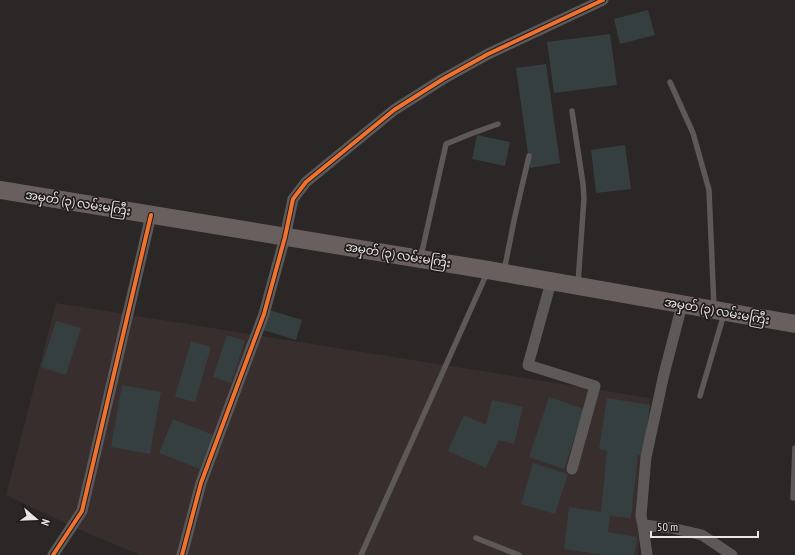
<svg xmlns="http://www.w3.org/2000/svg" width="795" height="555" font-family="'PT Sans Narrow','Noto Sans Myanmar',sans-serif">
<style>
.built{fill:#382e2d}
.building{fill:#353f40}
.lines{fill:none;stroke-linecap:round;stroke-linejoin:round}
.lane{stroke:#5c5958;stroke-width:5.5}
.street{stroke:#5c5958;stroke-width:11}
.primary{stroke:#6a5f5f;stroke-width:18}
.cycleway-casing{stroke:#211c1c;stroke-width:6}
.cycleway{stroke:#ef722f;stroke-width:4}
.labels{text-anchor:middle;stroke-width:3.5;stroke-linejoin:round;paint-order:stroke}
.street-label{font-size:12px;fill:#eae6e6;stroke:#211c1c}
</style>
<rect width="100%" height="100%" fill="#2a2726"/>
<path class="built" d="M56 303 650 398 638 555H140L78 529 6 495Z"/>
<path class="building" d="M648 10 655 35 620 44 614 19Z
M610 34 617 85 554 93 547 42Z
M546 64 560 163 530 168 516 68Z
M477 135 510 142 505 166 472 159Z
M625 145 631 189 596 193 591 150Z
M269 310 302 320 296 340 263 330Z
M56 321 81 328 66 375 41 367Z
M227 335 245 341 231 383 213 377Z
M191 341 211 347 195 402 175 397Z
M122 385 161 392 150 454 111 447Z
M549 397 584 409 564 469 529 457Z
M607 398 650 405 643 456 638 455 631 518 610 516 608 532 637 537 634 555H604L564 549 569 507 601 512 607 451 599 449Z
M492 400 523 407 514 444 499 440 486 468 448 451 464 415 486 425Z
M173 419 213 435 200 469 159 453Z
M533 463 568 474 555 514 521 504Z"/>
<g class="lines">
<path class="lane" d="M670 82 693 133 709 190 714 307
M572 111 583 184 584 198 578 284
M421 256 446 144 473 133 498 124
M504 271 515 216 529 156
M700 396 724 314
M793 498 795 448
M476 538 519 555
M361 555 487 273"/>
<path class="street" d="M551 282 528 365 595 386 572 469
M682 305 664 374 646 457 641 516 643 525 672 528 702 535 732 555
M643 525 647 555
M53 555 82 511 151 215
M182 555 201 483 264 314 285 237 293 199 306 182 394 110 443 79 488 54 603 0"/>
<path class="primary" d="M0 190 488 270 795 324"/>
<defs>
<path id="cycleway" d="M53 555 82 511 151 215
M182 555 201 483 264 314 285 237 293 199 306 182 394 110 443 79 488 54 603 0"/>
</defs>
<use href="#cycleway" class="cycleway-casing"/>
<use href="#cycleway" class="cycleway"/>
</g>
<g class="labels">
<g class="street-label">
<text transform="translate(78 203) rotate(9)" y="4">အမှတ် (၃) လမ်းမကြီး</text>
<text transform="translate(398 255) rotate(9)" y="4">အမှတ် (၃) လမ်းမကြီး</text>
<text transform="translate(717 311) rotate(10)" y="4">အမှတ် (၃) လမ်းမကြီး</text>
</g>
</g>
<g transform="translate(36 519) rotate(109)" stroke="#211c1c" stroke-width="3" paint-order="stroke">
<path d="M0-3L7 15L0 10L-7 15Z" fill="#eae6e6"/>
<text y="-6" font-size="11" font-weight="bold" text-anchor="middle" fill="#eae6e6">N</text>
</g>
<path d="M651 531v6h107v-6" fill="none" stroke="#eae6e6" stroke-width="2"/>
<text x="657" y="531" font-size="12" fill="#eae6e6" stroke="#211c1c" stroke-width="3" paint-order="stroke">50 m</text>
</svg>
